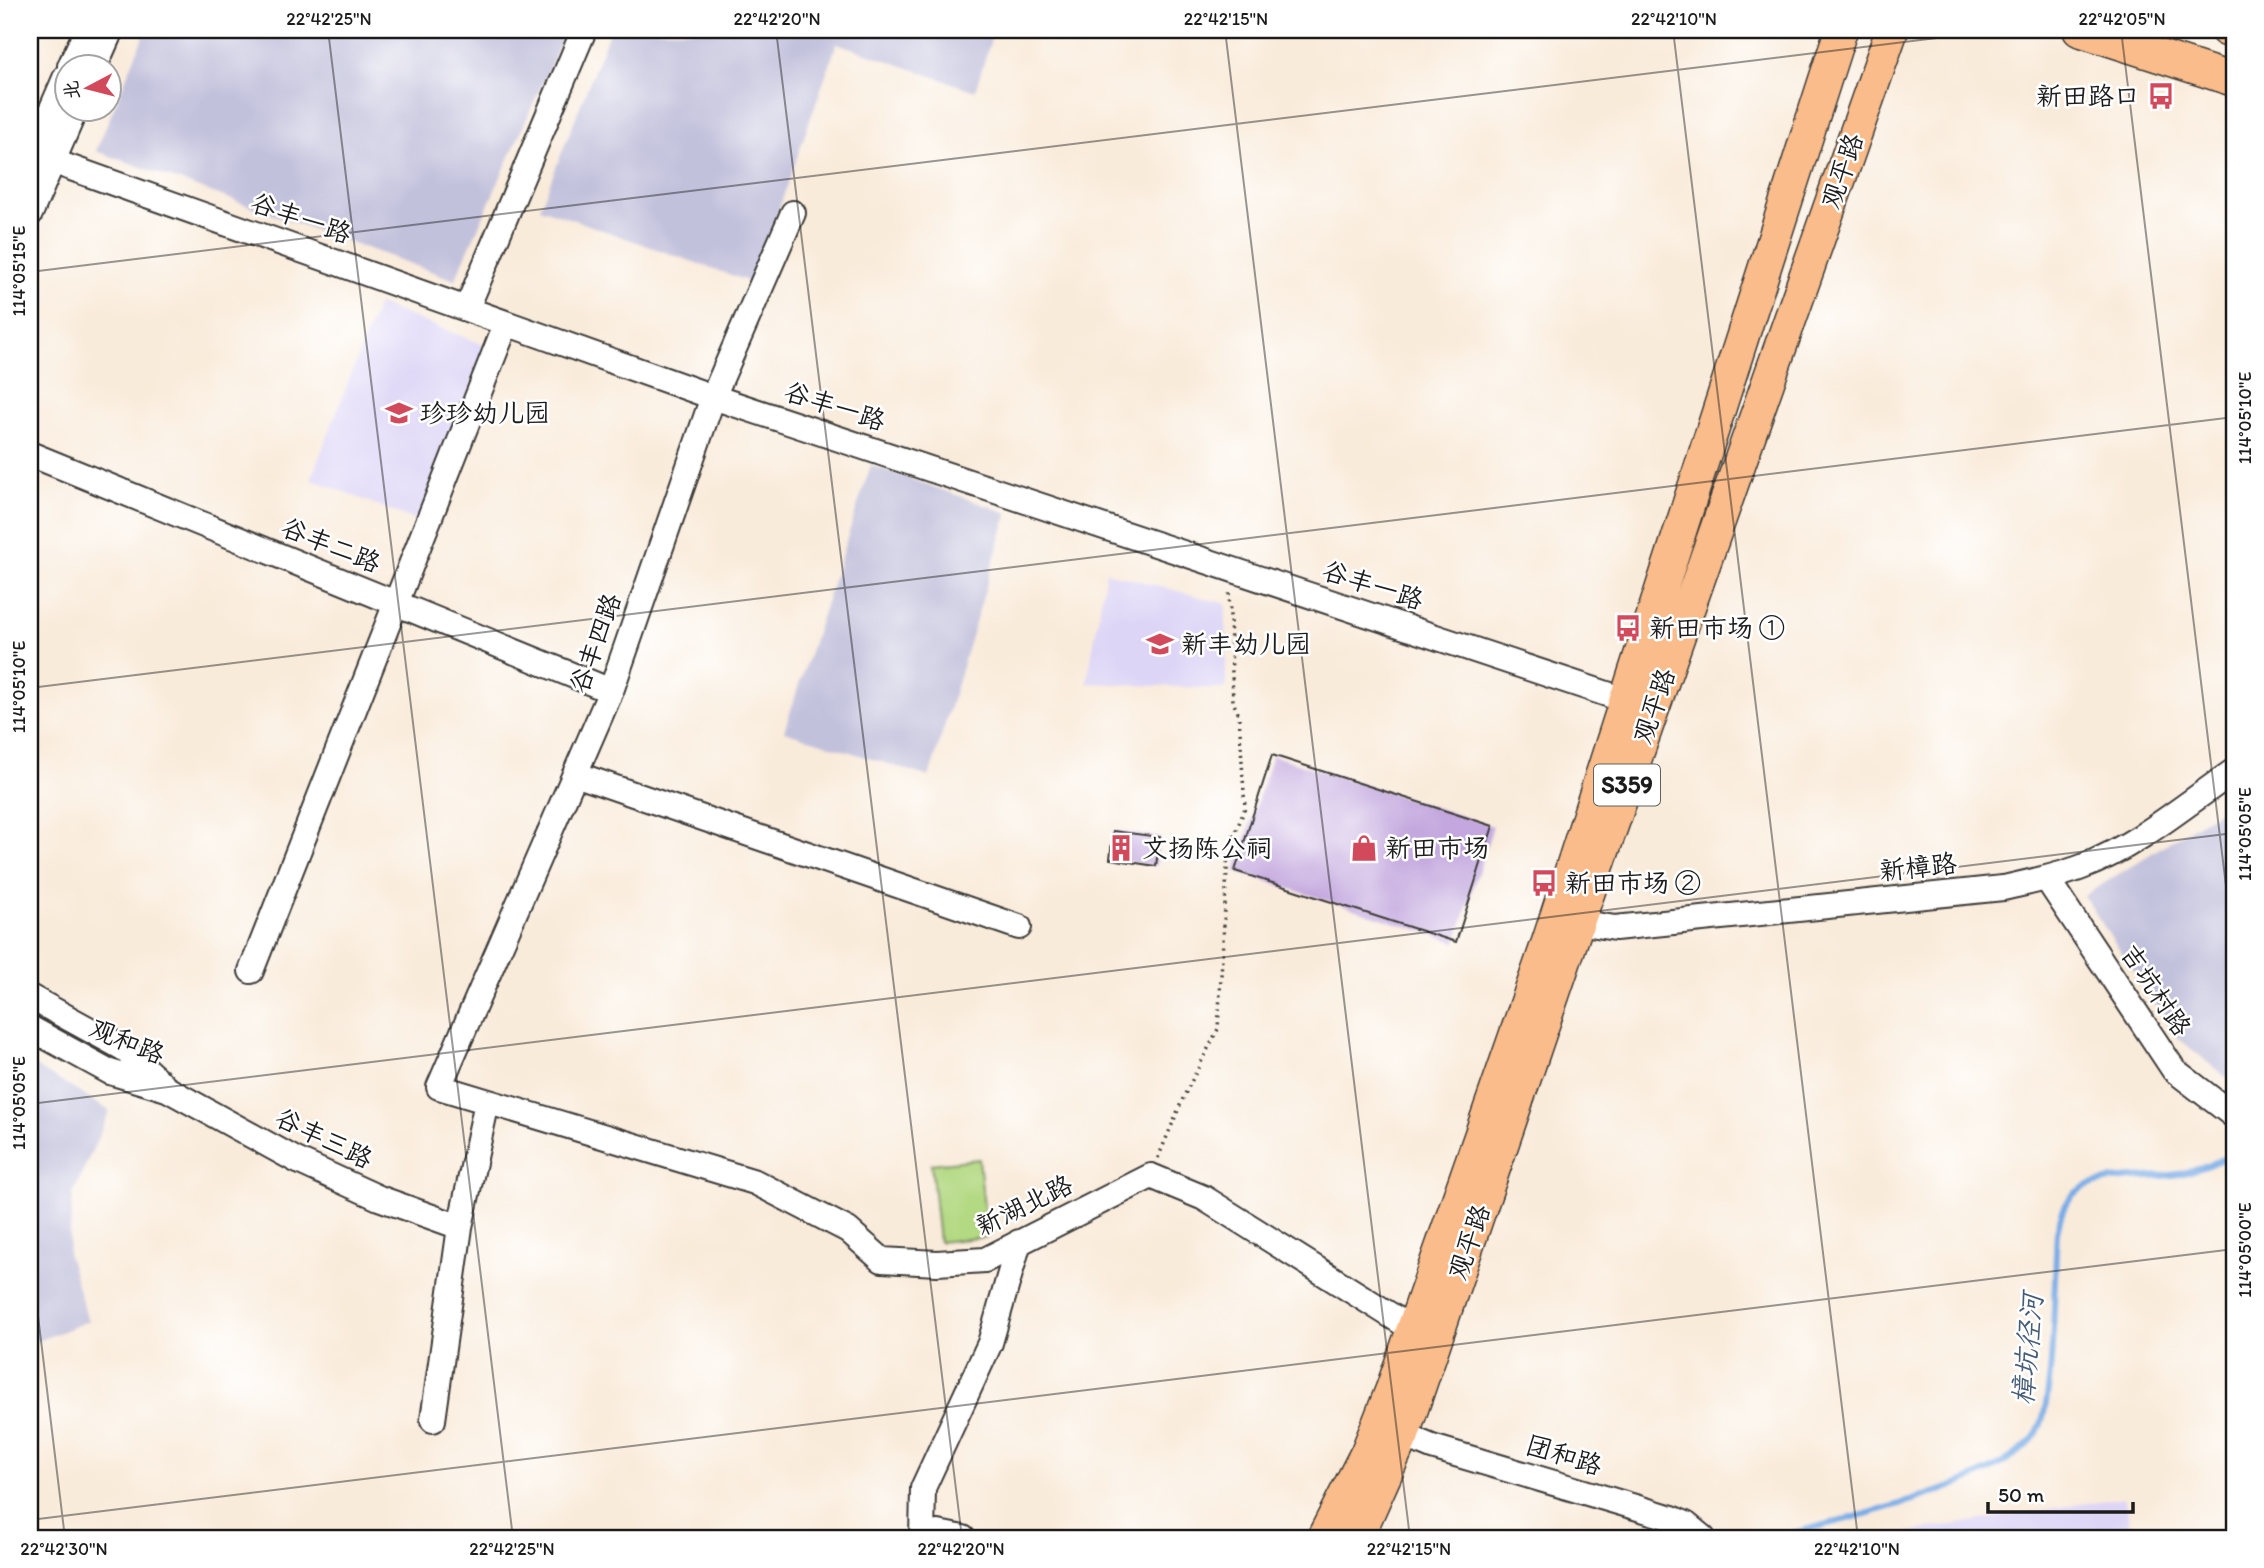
<svg xmlns="http://www.w3.org/2000/svg" width="2264" height="1568" font-family="Itim,'LXGW WenKai TC',sans-serif">
<style>
.built{fill:#ddd5f6}
.industrial{fill:#c2c1dc}
.green{fill:#b4d983;stroke:#687a50;stroke-width:2}
.lines{fill:none;stroke-linecap:round;stroke-linejoin:round}
.stream{stroke:#79ace6;stroke-width:6}
.building{fill:#c3a7de}
.minor-casing{stroke:#3d3b38;stroke-width:28}
.major-casing{stroke:#3d3b38;stroke-width:35}
.path{stroke:#3d3b38;stroke-width:3.5;stroke-dasharray:2 5;stroke-linecap:butt}
.minor{stroke:#fff;stroke-width:24}
.major{stroke:#f9bc8a;stroke-width:32}
.ticks{fill:none;stroke:#1c1c1c;stroke-width:2;stroke-opacity:0.45}
.labels{text-anchor:middle;stroke-width:5;stroke-linejoin:round;paint-order:stroke}
.shield{fill:#fff;stroke:#606060;stroke-width:2}
.shield-label{font-size:24px;font-weight:bold;fill:#1c1c1c}
.poi-label{font-size:26px;fill:#1c1c1c;stroke:#fff;text-anchor:start}
.street-label{font-size:26px;fill:#1c1c1c;stroke:#fff}
.water-label{font-size:28px;font-style:italic;fill:#465d77;stroke:#fff}
.neatline{fill:none;stroke:#1c1c1c;stroke-width:2.5}
.ticks-label{font-size:18px;text-anchor:middle;fill:#1c1c1c}
</style>
<rect width="100%" height="100%" fill="#fff"/>
<filter id="ink" filterUnits="userSpaceOnUse"><feTurbulence type="fractalNoise" baseFrequency=".0143" numOctaves="2"/><feDisplacementMap in="SourceGraphic" scale="14" xChannelSelector="R" yChannelSelector="G"/><feConvolveMatrix kernelMatrix="1 2 1 2 8 2 1 2 1" color-interpolation-filters="sRGB"/></filter>
<filter id="wash" filterUnits="userSpaceOnUse"><feTurbulence type="fractalNoise" baseFrequency=".00686" numOctaves="4" result="noise"/><feDisplacementMap in="SourceGraphic" scale="28" xChannelSelector="R" yChannelSelector="G"/><feGaussianBlur stdDeviation="1.57" result="paint"/><feColorMatrix in="noise" values="0 0 0 0 0 0 0 0 0 0 0 0 0 0 0 0 0 1.4 0 .05"/><feComposite in="paint" operator="in"/></filter>
<g filter="url(#wash)">
<rect width="100%" height="100%" fill="#f9ebda"/>
<path class="built" d="M378 304 487 346 420 522 311 479Z
M1106 572 1226 604V689L1087 683Z
M2124 1497 2133 1538H1872Z"/>
<path class="industrial" d="M146 30H566L455 280 96 151Z
M610 30H994L975 91 837 43 753 283 540 208Z
M871 465 1008 513 929 777 784 731Z
M2234 801V1084L2178 1038 2084 896Z
M30 1063 110 1111 73 1193 68 1255 88 1321 30 1344Z"/>
<path class="green" d="M979 1159 987 1237 939 1242 931 1164Z"/>
<g class="lines">
<path class="stream" d="M1774 1538C1836 1521 2004 1486 2037 1433 2055 1405 2054 1272 2057 1232 2060 1219 2063 1204 2074 1194 2094 1175 2151 1179 2179 1174 2198 1170 2217 1163 2234 1153"/>
</g>
<g id="blocks">
<path class="building" d="M1272 755 1493 826 1456 942 1235 871Z
M1113 831 1160 837 1156 866 1110 859Z"/>
</g>
</g>
<g filter="url(#ink)">
<use href="#blocks" fill-opacity="0" stroke="#3d3b38" stroke-width="2"/>
<g class="lines">
<defs>
<path id="minor" d="M70 66 87 30
M95 66 111 30
M32 154 713 397 1625 700
M30 159 66 76
M793 213 713 397 611 691 439 1087 755 1182 848 1230 882 1260 937 1263 985 1260 1151 1176 1204 1198 1414 1330
M30 214 76 108
M467 308 584 30
M30 454 611 691
M575 774 1019 927
M2047 879 2174 1070 2234 1116
M1578 922 1615 928 2003 888C2030 882 2056 877 2082 867 2137 846 2186 804 2234 771
M251 971 506 324
M30 997 123 1048 162 1084
M30 1028 110 1072 167 1089 296 1160 379 1198 460 1227
M433 1420 460 1227 487 1102
M1403 1435 1432 1447 1672 1518 1686 1524 1703 1538
M922 1538 923 1488 990 1343 1019 1242
M928 1538 938 1533 963 1538"/>
<path id="major" d="M2079 30 2234 80
M2226 30 2234 32
M1323 1538 1367 1452 1392 1389 1549 939 1841 30
M1357 1538 1403 1435 1578 922 1892 30"/>
</defs>
<use href="#minor" class="minor-casing"/>
<use href="#major" class="major-casing"/>
<path class="path" d="M1158 1158 1184 1096 1218 1029 1228 852 1245 808 1239 715 1233 702 1229 589"/>
<use href="#minor" class="minor"/>
<use href="#major" class="major"/>
</g>
</g>
<path class="ticks" d="M328 30 513 1538M776 30 962 1538M1225 30 1410 1538M1673 30 1858 1538M2121 30 2234 951M30 272 2002 30M30 688 2234 417M30 1104 2234 833M30 1250 65 1538M30 1520 2234 1249"/>
<defs>
<symbol id="bus-bare" viewBox="-9 -9 18 18"><path d="M-5-6H5V4H4V6H2V4H-2V6H-4V4H-5ZM-3.5-4V0h7V-4ZM-3.5 1.2v1.5H-2V1.2ZM2 1.2v1.5H3.5V1.2Z" fill="#d1495b" stroke="#fff" stroke-width="2.5" paint-order="stroke"/></symbol>
<symbol id="school-bare" viewBox="-9 -9 18 18"><path d="M0-5L7-2L0 1L-7-2ZM-4 1L0 2.5L4 1V4Q0 6-4 4Z" fill="#d1495b" stroke="#fff" stroke-width="2.5" paint-order="stroke"/></symbol>
<symbol id="building-bare" viewBox="-9 -9 18 18"><path d="M-4-6H4V6H1V3H-1V6H-4ZM-2.5-4.3h1.7v1.8h-1.7ZM.8-4.3h1.7v1.8H.8ZM-2.5-1h1.7V.8h-1.7ZM.8-1h1.7V.8H.8Z" fill="#d1495b" stroke="#fff" stroke-width="2.5" paint-order="stroke"/></symbol>
<symbol id="shop-bare" viewBox="-9 -9 18 18"><path d="M-5-2.5h2.3a2.7 3.5 0 0 1 5.4 0H5L5.5 6h-11ZM-1.5-2.5h3a1.5 2.3 0 0 0-3 0Z" fill="#d1495b" stroke="#fff" stroke-width="2.5" paint-order="stroke"/></symbol>
</defs>
<g fill-rule="evenodd">
<use href="#bus-bare" x="2142" y="77" width="38" height="38"/>
<use href="#school-bare" x="380" y="394" width="38" height="38"/>
<use href="#bus-bare" x="1609" y="609" width="38" height="38"/>
<use href="#school-bare" x="1141" y="625" width="38" height="38"/>
<use href="#building-bare" x="1102" y="829" width="38" height="38"/>
<use href="#shop-bare" x="1345" y="829" width="38" height="38"/>
<use href="#bus-bare" x="1525" y="864" width="38" height="38"/>
</g>
<g class="labels">
<rect class="shield" x="1594" y="764.5" width="66" height="41" rx="5"/>
<g class="shield-label">
<text x="1627" y="793">S359</text>
</g>
<g class="poi-label">
<text x="2140" y="105" text-anchor="end">新田路口</text>
<text x="420" y="422">珍珍幼儿园</text>
<text x="1649" y="637">新田市场 ①</text>
<text x="1181" y="653">新丰幼儿园</text>
<text x="1142" y="857">文扬陈公祠</text>
<text x="1385" y="857">新田市场</text>
<text x="1565" y="892">新田市场 ②</text>
</g>
<g class="street-label">
<text transform="translate(1842 171) rotate(-71)" y="9">观平路</text>
<text transform="translate(301 218) rotate(19)" y="9">谷丰一路</text>
<text transform="translate(835 406) rotate(18)" y="9">谷丰一路</text>
<text transform="translate(331 545) rotate(22)" y="9">谷丰二路</text>
<text transform="translate(1373 585) rotate(18)" y="9">谷丰一路</text>
<text transform="translate(595 643) rotate(-70)" y="9">谷丰四路</text>
<text transform="translate(1654 706) rotate(-71)" y="9">观平路</text>
<text transform="translate(1918 867) rotate(-6)" y="9">新樟路</text>
<text transform="translate(2156 990) rotate(56)" y="9">吉坑村路</text>
<text transform="translate(127 1041) rotate(22)" y="9">观和路</text>
<text transform="translate(324 1138) rotate(26)" y="9">谷丰三路</text>
<text transform="translate(1024 1205) rotate(-26)" y="9">新湖北路</text>
<text transform="translate(1469 1242) rotate(-71)" y="9">观平路</text>
<text transform="translate(1564 1455) rotate(17)" y="9">团和路</text>
</g>
<g class="water-label">
<text transform="translate(2027 1349) rotate(-85)" y="10">樟坑径河</text>
</g>
</g>
<rect width="2264" height="1568" fill="none" stroke="#fff" stroke-width="77"/>
<g transform="translate(88 88) rotate(263)"><circle r="33" fill="#ffffff" stroke="#a4a4a4" stroke-width="2"/>
<path d="M0-5L12 26L0 18L-12 26Z" fill="#d1495b"/>
<text y="-10" font-size="19" font-weight="bold" text-anchor="middle" fill="#1c1c1c">北</text>
</g>
<path d="M1988 1502v10h145v-10" fill="none" stroke="#1c1c1c" stroke-width="3.5"/>
<text x="1998" y="1502" font-size="21" fill="#1c1c1c" stroke="#ffffff" stroke-width="5" paint-order="stroke">50 m</text>
<rect x="38" y="38" width="2188" height="1492" class="neatline"/>
<g class="ticks-label">
<text x="329" y="25">22°42'25"N</text>
<text x="777" y="25">22°42'20"N</text>
<text x="1226" y="25">22°42'15"N</text>
<text x="1674" y="25">22°42'10"N</text>
<text x="2122" y="25">22°42'05"N</text>
<text transform="translate(19 271) rotate(-90)" y="6">114°05'15"E</text>
<text transform="translate(2245 418) rotate(-90)" y="6">114°05'10"E</text>
<text transform="translate(19 687) rotate(-90)" y="6">114°05'10"E</text>
<text transform="translate(2245 834) rotate(-90)" y="6">114°05'05"E</text>
<text transform="translate(19 1103) rotate(-90)" y="6">114°05'05"E</text>
<text transform="translate(2245 1250) rotate(-90)" y="6">114°05'00"E</text>
<text x="64" y="1555">22°42'30"N</text>
<text x="512" y="1555">22°42'25"N</text>
<text x="961" y="1555">22°42'20"N</text>
<text x="1409" y="1555">22°42'15"N</text>
<text x="1857" y="1555">22°42'10"N</text>
</g>
</svg>
